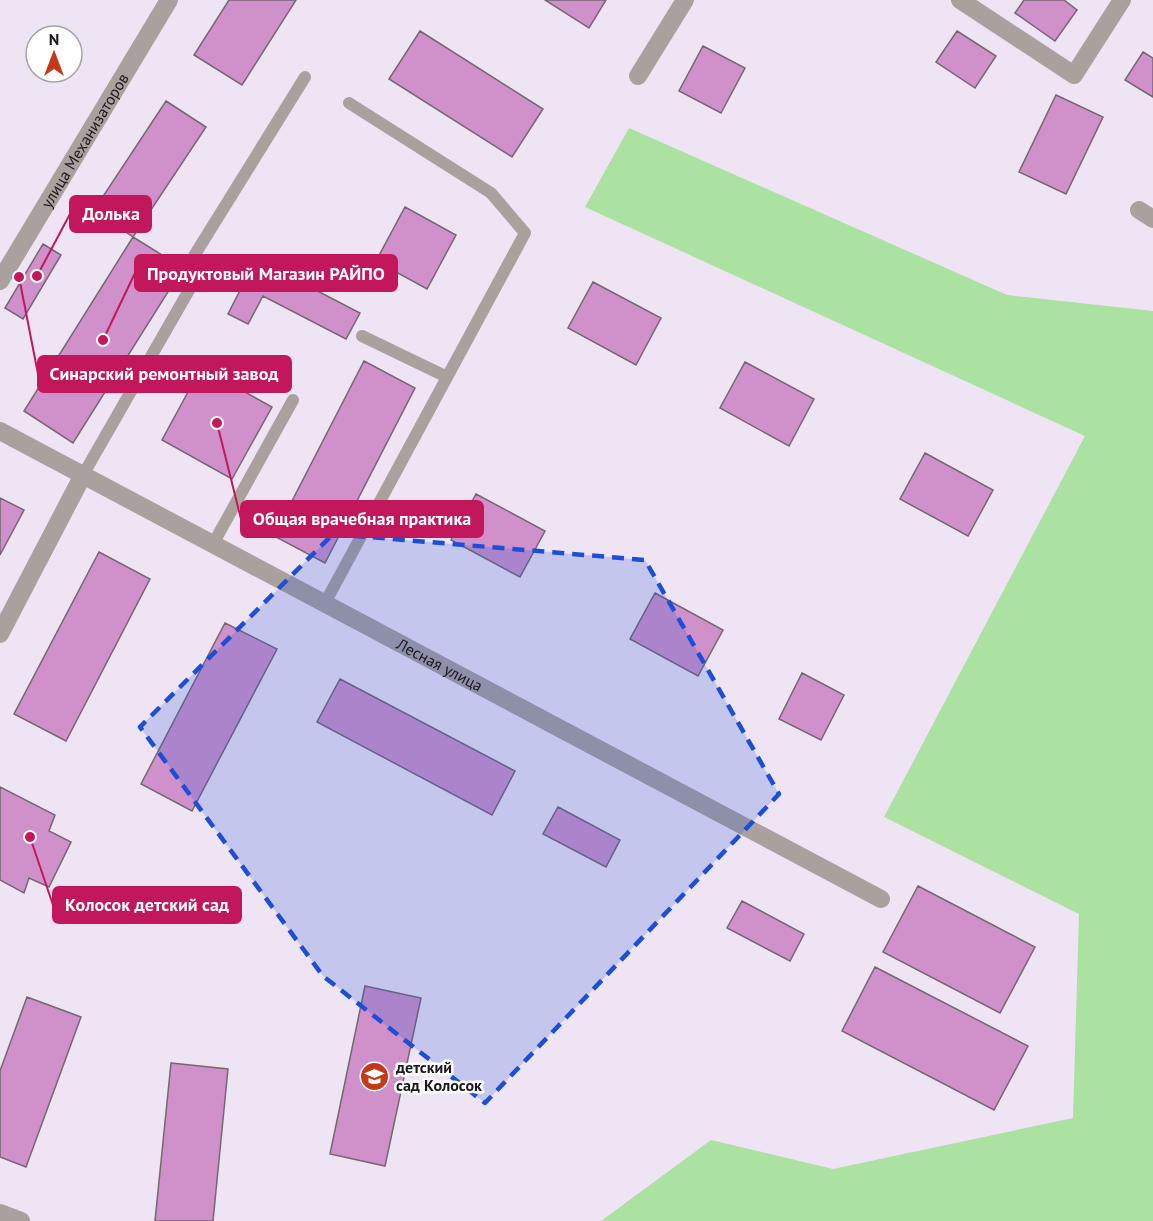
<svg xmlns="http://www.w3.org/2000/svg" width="1153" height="1221" font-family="'PT Sans',sans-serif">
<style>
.green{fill:#abe1a1}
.building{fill:#d091ca;stroke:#746773;stroke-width:1.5}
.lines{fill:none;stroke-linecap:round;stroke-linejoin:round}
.lane{stroke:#aaa19f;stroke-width:12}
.street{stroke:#aaa19f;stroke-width:18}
.marked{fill:#1d4ed8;fill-opacity:0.2;stroke:#1d4ed8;stroke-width:4.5;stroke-dasharray:12 8;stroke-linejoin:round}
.labels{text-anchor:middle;stroke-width:5;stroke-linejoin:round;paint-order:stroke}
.street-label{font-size:16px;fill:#1c181e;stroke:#fff}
.poi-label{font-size:16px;font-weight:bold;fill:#1c181e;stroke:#fff;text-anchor:start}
.leader{fill:none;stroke:#c2185b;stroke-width:2}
.callout-dot{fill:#c2185b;stroke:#fff;stroke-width:2}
.callout{fill:#c2185b;stroke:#c2185b;stroke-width:2}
.callout-label{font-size:18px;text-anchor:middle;font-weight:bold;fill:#fff}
</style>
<rect width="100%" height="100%" fill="#efe4f4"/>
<path class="green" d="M629 128 1007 295 1153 311V1221H601L711 1140 833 1169 1073 1118 1079 914 884 817 1085 436 585 207Z"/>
<path class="building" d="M229 0H296L242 85 194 55Z
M545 0H606L589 28Z
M1024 0H1064L1077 10 1055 41 1015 13Z
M420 31 543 109 512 157 389 79Z
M957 31 996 56 975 88 936 62Z
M703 46 745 68 721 113 679 91Z
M1143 52 1153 58V97L1125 80Z
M1056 95 1103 117 1066 194 1019 172Z
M166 101 206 127 133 237 94 210Z
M405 207 456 235 427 289 376 261Z
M133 237 183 268 73 443 24 411Z
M43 244 61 255 23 319 5 308Z
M256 259 360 313 346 339 263 296 248 324 228 314Z
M593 282 661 318 636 365 568 328Z
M364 361 415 388 325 563 274 536Z
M745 362 814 399 789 446 720 408Z
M201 368 272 407 232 479 162 440Z
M925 453 993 490 968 536 900 499Z
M476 494 545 531 520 577 451 540Z
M0 498 24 510 0 555Z
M99 552 150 579 66 741 14 714Z
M655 593 723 630 698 676 630 639Z
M225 623 277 649 192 811 141 784Z
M802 673 844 695 821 740 779 719Z
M340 679 515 771 492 815 317 722Z
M0 787 55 815 49 831 71 842 49 887 29 878 24 893 0 880Z
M558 807 620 840 606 867 543 834Z
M918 886 1035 947 1000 1013 883 952Z
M742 901 804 934 790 961 727 928Z
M875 967 1028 1046 994 1110 842 1031Z
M365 986 421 998 385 1166 330 1154Z
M27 997 81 1017 26 1167 0 1157V1071Z
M171 1063 228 1069 213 1221H155Z"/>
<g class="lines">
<path class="lane" d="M362 336 447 377
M83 475 196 278 194 256 305 77
M213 544 293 400
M325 603 525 233 491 193 349 103"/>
<g class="street">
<path d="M960 0 1074 75 1122 0"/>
<path d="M638 76 685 0"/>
<path d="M1139 210 1153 219"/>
<path id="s1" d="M0 281 169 0"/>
<path id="s2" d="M0 431 881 899"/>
<path d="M0 634 83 475"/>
<path d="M0 1213 21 1221"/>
</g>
</g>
<path class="marked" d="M333 534 645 560 779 794 485 1103 323 976 140 727Z"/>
<defs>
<symbol id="school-disc" viewBox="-11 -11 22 22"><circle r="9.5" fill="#c3391a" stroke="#fff"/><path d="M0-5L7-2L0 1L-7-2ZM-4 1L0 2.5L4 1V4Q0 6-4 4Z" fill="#fff"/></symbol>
</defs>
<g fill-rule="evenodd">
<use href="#school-disc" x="358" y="1060" width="33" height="33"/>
</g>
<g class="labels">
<g class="street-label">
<text dy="6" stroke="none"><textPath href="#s1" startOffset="164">улица Механизаторов</textPath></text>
<text dy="6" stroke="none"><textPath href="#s2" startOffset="498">Лесная улица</textPath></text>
</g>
<g class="poi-label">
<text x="396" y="1073">детский<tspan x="396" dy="18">сад Колосок</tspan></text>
</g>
</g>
<path class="leader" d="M37 276L70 214M103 340L135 273M19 277L38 374M217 423L241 519M30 837L53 905"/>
<g class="callout-dot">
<circle cx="37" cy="276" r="6"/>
<circle cx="103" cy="340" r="6"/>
<circle cx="19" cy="277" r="6"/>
<circle cx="217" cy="423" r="6"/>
<circle cx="30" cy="837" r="6"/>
</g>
<g class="callout">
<rect x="70" y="196" width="81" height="36" rx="6"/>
<rect x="135" y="255" width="262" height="36" rx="6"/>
<rect x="38" y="356" width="253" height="36" rx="6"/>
<rect x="241" y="501" width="242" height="36" rx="6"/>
<rect x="53" y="887" width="188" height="36" rx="6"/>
</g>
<g class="callout-label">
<text x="111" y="220">Долька</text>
<text x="266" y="280">Продуктовый Магазин РАЙПО</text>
<text x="164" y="380">Синарский ремонтный завод</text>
<text x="362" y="525">Общая врачебная практика</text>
<text x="147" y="911">Колосок детский сад</text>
</g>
<g transform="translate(54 54)"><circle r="28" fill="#ffffff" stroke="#a4a3a5" stroke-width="1.5"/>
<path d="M0-4.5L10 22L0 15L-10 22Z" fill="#c3391a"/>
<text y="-9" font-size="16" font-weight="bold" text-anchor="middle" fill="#1c181e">N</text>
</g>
</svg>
